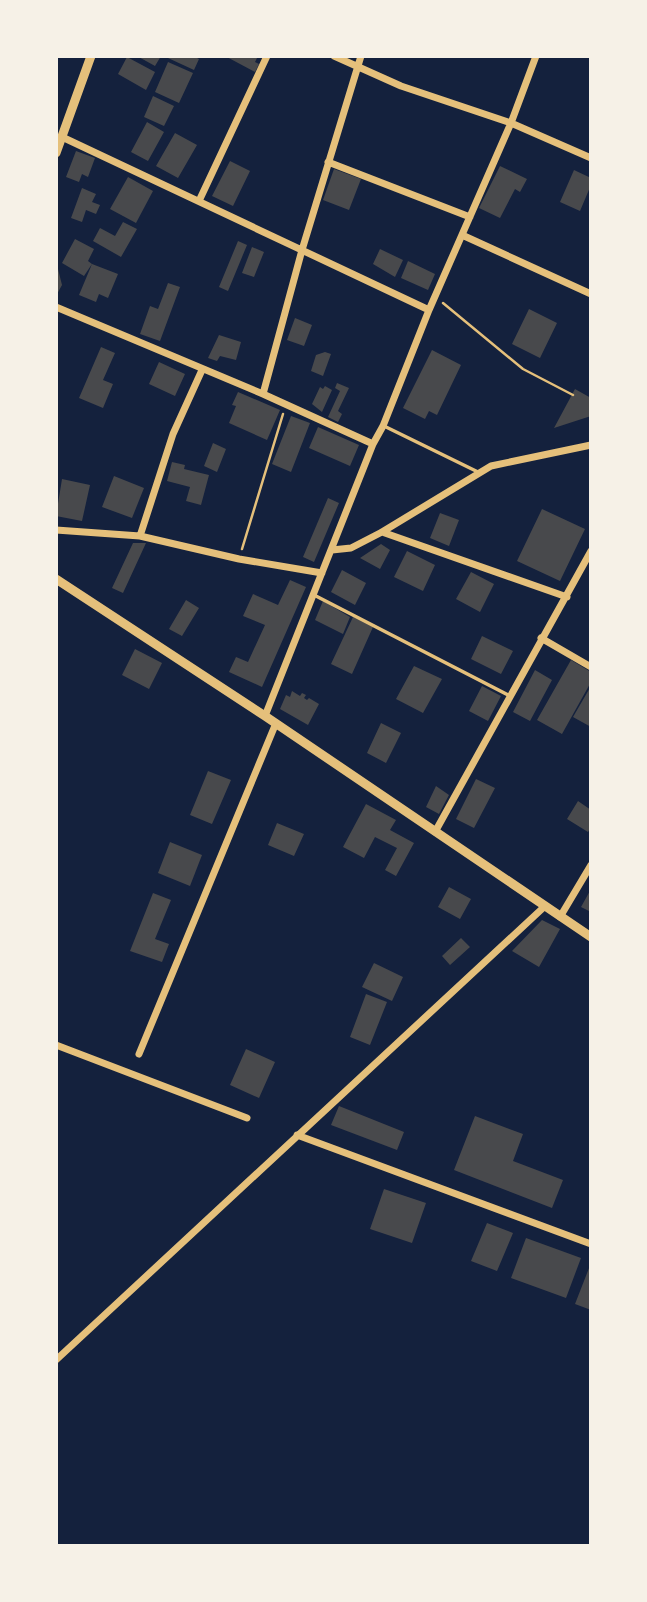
<svg xmlns="http://www.w3.org/2000/svg" width="647" height="1602" font-family="Overpass,sans-serif">
<style>
.building{fill:#48494c}
.lines{fill:none;stroke-linecap:round;stroke-linejoin:round}
.path{stroke:#e5c07b;stroke-width:2.5}
.service{stroke:#e5c07b;stroke-width:3.5}
.minor{stroke:#e5c07b;stroke-width:7}
.tertiary{stroke:#e5c07b;stroke-width:9}
</style>
<rect width="100%" height="100%" fill="#14213d"/>
<path class="building" d="M137 56H161L155 66Z
M169 56H193L199 59 194 70 168 58Z
M225 56H258L255 62 259 64 255 72Z
M127 57 155 72 146 90 118 74Z
M168 62 193 73 179 103 155 92Z
M153 96 174 106 164 126 144 117Z
M147 122 164 132 148 161 131 152Z
M175 133 197 145 178 178 156 166Z
M76 151 95 158 88 177 82 174 79 182 66 177Z
M230 161 250 171 233 206 212 196Z
M500 166 527 179 520 192 515 189 500 218 479 208Z
M334 169 361 179 349 210 323 200Z
M574 170 591 178V185L580 211 560 202Z
M128 177 153 191 136 223 110 209Z
M82 188 96 194 92 202 100 205 96 214 86 210 82 222 71 218Z
M123 222 137 229 121 257 93 241 100 228 115 236Z
M75 239 94 249 88 261 92 264 84 276 62 263Z
M238 241 247 245 228 291 219 287Z
M252 247 264 252 254 277 242 273Z
M380 249 403 260 395 277 373 264Z
M408 261 435 274 428 290 401 278Z
M92 264 118 274 108 298 99 294 96 302 79 295Z
M57 265 62 285 56 296V266Z
M168 283 180 287 160 341 140 334 150 306 158 309Z
M529 309 557 323 540 358 512 344Z
M295 318 312 325 304 346 287 340Z
M219 335 241 342 236 360 220 356 217 361 208 358Z
M101 347 115 353 103 380 113 384 103 408 79 398Z
M432 350 461 365 437 415 429 411 425 419 403 408Z
M325 352 331 354 323 376 311 371 316 355Z
M159 362 185 374 175 396 149 384Z
M337 383 349 388 338 411 342 414 338 422 328 417 340 391 335 388Z
M325 386 332 390 322 412 312 404 320 387 323 389Z
M575 389 591 398V416L554 428Z
M238 392 280 410 267 440 229 423 236 406 232 405Z
M291 416 310 423 291 472 272 464Z
M318 427 359 445 350 466 309 448Z
M213 443 226 449 217 472 204 466Z
M172 462 185 465 184 469 209 475 201 505 186 501 190 487 167 481Z
M114 476 144 488 132 518 102 507Z
M62 479 90 485 82 521 56 516Z
M328 498 339 503 314 562 303 557Z
M542 509 585 529 560 581 517 561Z
M440 513 459 520 449 546 430 538Z
M133 543H146L123 593 112 588Z
M381 544 390 550 380 569 360 558Z
M407 551 435 565 423 591 394 577Z
M342 570 366 583 355 605 331 592Z
M471 572 494 584 480 612 456 599Z
M290 580 306 587 262 687 229 672 236 657 248 662 265 625 243 616 253 594 278 605Z
M186 600 199 608 182 636 169 629Z
M323 601 350 617 343 634 315 620Z
M353 617 373 627 352 674 331 664Z
M482 636 513 651 501 674 471 659Z
M135 649 162 663 149 689 122 675Z
M571 660 591 672V682L562 734 537 720Z
M414 666 442 679 423 713 396 699Z
M535 670 552 680 530 721 513 712Z
M482 686 501 696 488 721 469 711Z
M591 686V727L573 717Z
M292 691 300 696 302 693 306 695 304 698 307 700 309 698 319 704 308 725 280 709 286 695 290 697Z
M381 723 401 733 386 763 367 753Z
M208 771 231 780 212 824 190 815Z
M476 779 495 788 474 828 456 819Z
M436 786 449 795 439 814 426 807Z
M578 801 591 810V827L588 832 567 819Z
M366 804 396 820 390 830 414 843 396 876 385 870 397 848 375 837 364 858 343 847Z
M277 823 304 834 294 856 268 845Z
M170 842 202 855 190 886 158 873Z
M449 887 471 899 460 919 438 907Z
M591 889V912L581 907Z
M153 893 171 900 155 939 169 944 162 962 130 951Z
M542 920 560 929 539 967 512 951Z
M461 938 470 947 450 965 442 956Z
M374 963 403 977 392 1001 362 987Z
M366 994 387 1002 370 1045 350 1037Z
M246 1049 275 1062 259 1098 230 1085Z
M339 1106 404 1132 397 1150 331 1125Z
M475 1116 523 1134 513 1161 563 1180 552 1208 454 1170Z
M384 1189 426 1203 412 1243 370 1229Z
M487 1223 513 1233 497 1271 471 1261Z
M526 1238 581 1258 566 1298 511 1278Z
M591 1263V1310L575 1304Z"/>
<g class="lines">
<path class="path" d="M443 303 523 369 573 395
M242 549 283 414"/>
<path class="service" d="M384 426 478 472
M314 595 510 696"/>
<path class="minor" d="M334 56 401 86 511 123 591 158
M62 137 429 310
M328 162 470 217
M199 201 267 56
M462 235 591 294
M56 307 263 394 373 444
M263 394 302 250 361 56
M56 530 140 536 239 559 322 573
M382 532 567 597
M140 536 173 434 202 370
M332 550 351 548 382 532 491 466 591 445
M541 638 591 667
M265 716 373 444 383 426 429 310 511 123 536 56
M435 832 591 551
M560 917 591 865
M56 1045 247 1118
M139 1054 276 723
M297 1135 591 1244
M56 1360 544 907"/>
<path class="tertiary" d="M56 153 91 56
M56 579 265 716 591 937"/>
</g>
<rect width="647" height="1602" fill="none" stroke="#f6f1e7" stroke-width="116"/>
</svg>
